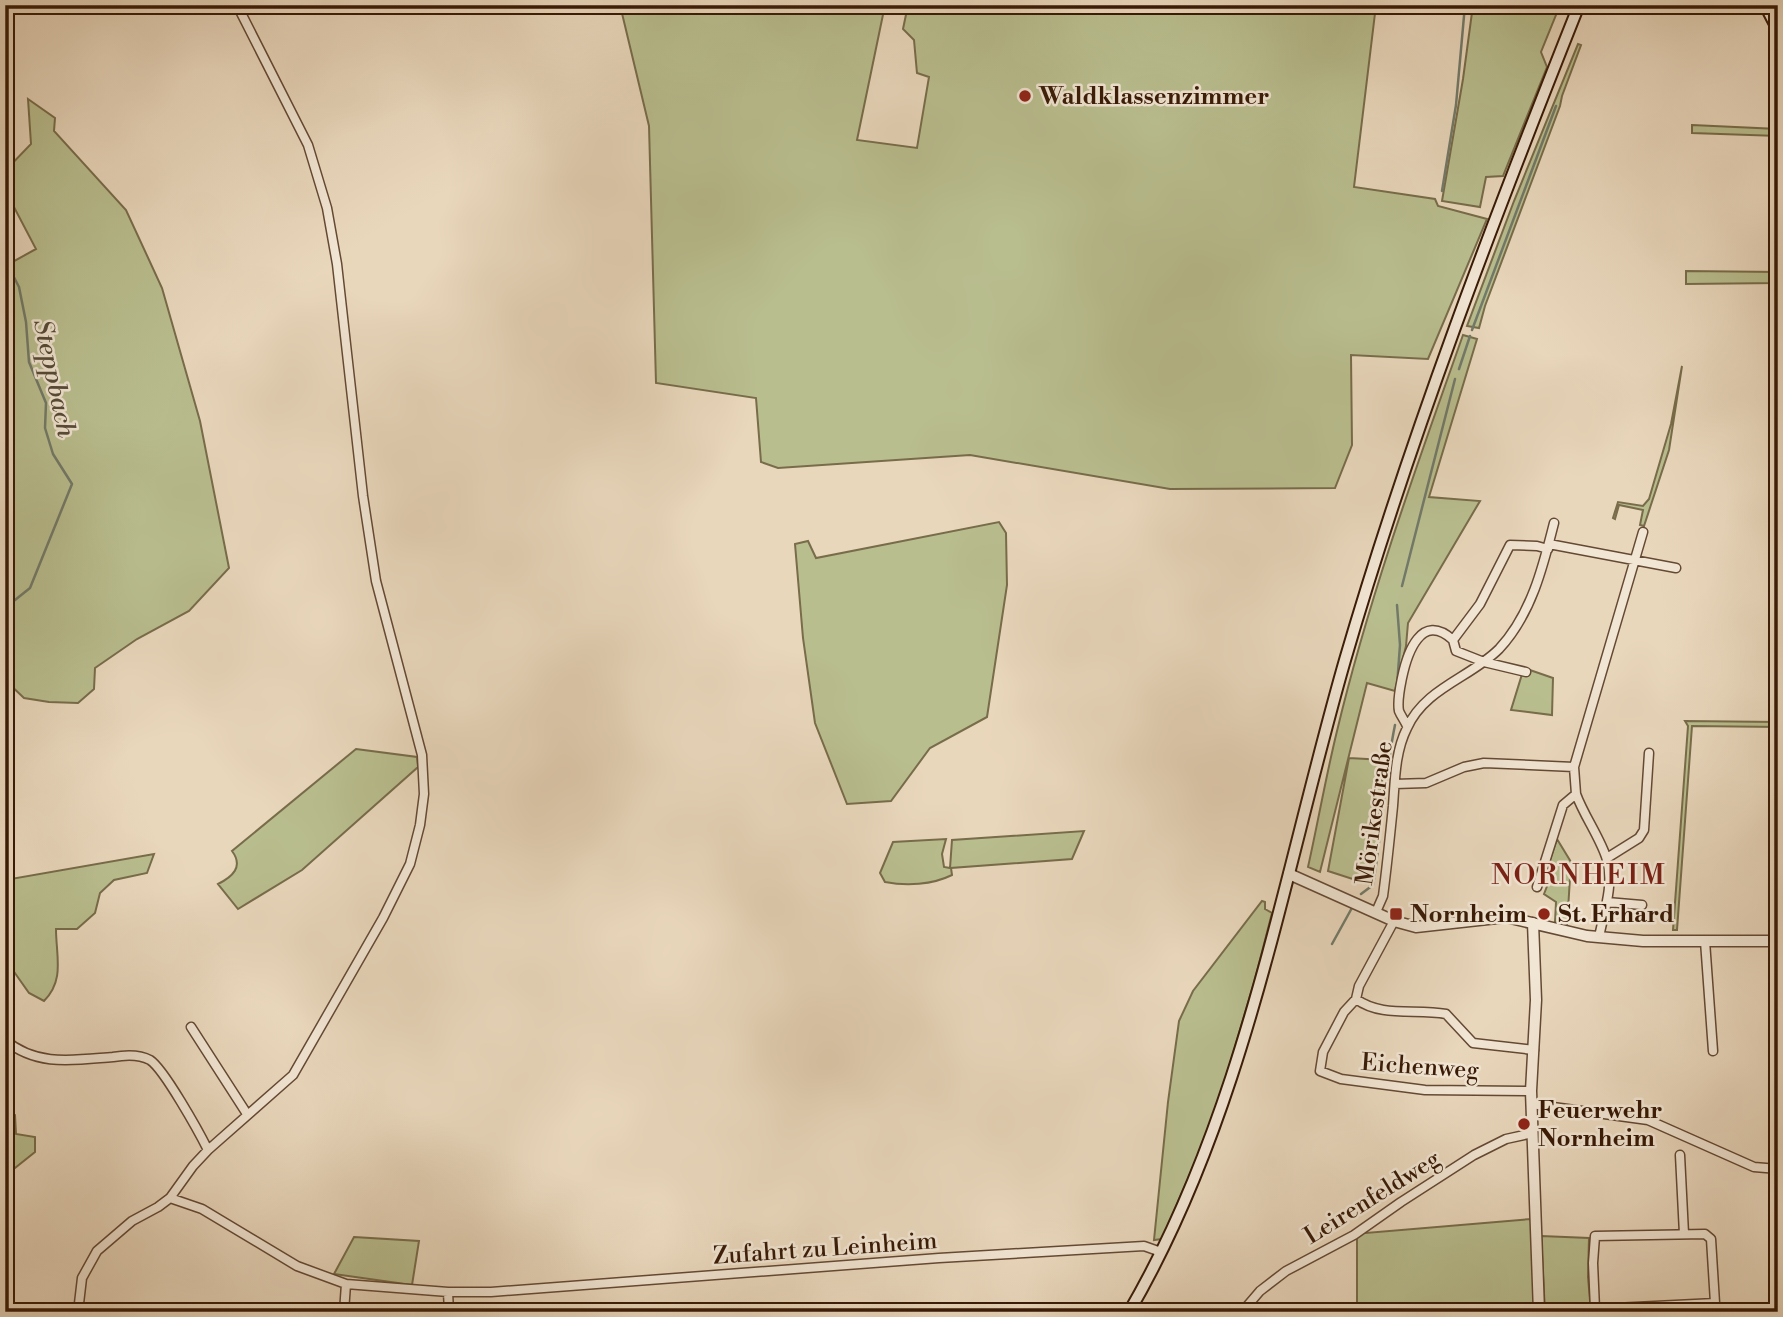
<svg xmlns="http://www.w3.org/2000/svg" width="1783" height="1317" font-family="'Libre Bodoni',serif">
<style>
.green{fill:#b9be8f;stroke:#786c4a;stroke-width:2}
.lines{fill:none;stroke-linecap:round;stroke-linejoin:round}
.stream{stroke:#727a69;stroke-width:2.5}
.minor-casing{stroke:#644934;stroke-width:11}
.tertiary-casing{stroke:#644934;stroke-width:13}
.secondary-casing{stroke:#381a06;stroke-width:14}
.minor{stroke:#f1e5d3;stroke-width:8}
.tertiary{stroke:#f1e5d3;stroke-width:10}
.secondary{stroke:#f1e5d3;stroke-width:10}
.poi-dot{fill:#8f2418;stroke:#f1e5d3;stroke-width:2.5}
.labels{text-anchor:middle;stroke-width:5;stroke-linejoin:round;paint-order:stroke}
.poi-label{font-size:24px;font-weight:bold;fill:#381a06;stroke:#f1e5d3;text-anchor:start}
.street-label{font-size:24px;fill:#381a06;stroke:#f1e5d3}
.water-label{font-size:26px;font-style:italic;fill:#554a38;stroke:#f1e5d3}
.quarter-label{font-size:28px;letter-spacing:2px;fill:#7a1f14;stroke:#f1e5d3}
</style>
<rect width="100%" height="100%" fill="#e9d7bc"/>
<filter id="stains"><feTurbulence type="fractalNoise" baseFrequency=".00286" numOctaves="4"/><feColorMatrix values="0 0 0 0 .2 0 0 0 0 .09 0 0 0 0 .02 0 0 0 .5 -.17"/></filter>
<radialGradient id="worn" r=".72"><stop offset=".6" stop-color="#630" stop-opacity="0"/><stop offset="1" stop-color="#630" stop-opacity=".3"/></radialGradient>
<path class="green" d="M620 5H885L857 140 917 148 929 77 917 73 914 40 903 29 908 5H1376L1354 187 1435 199 1438 206 1487 219 1428 359 1351 355 1352 445 1335 488 1170 489 970 455 778 468 761 462 756 398 656 383 649 126Z
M1473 5H1560L1541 52 1547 67 1503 176 1486 177 1480 207 1442 201 1463 79Z
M1578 44 1581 45 1562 96 1560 106 1485 306 1479 328 1467 326 1514 201Z
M28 99 55 118 54 131 126 210 162 288 200 421 229 568 189 611 137 639 95 668 94 689 78 703 49 702 24 698 5 680V261L7 265 36 249 5 190V171L31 144Z
M1692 125 1778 129V136L1692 133Z
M1686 271 1778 272V283L1686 284Z
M1463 335 1477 339 1429 497 1480 501 1408 623 1406 646 1395 691 1367 683 1320 872 1308 867C1318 822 1326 776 1337 731 1369 597 1417 465 1463 335Z
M1682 366 1669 450 1644 526 1640 525 1643 510 1619 505 1615 519 1613 518 1618 502 1643 506 1649 499 1671 424Z
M999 522 1006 533 1007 585 987 717 930 748 891 801 847 804 815 723 803 638 795 544 808 541 816 558Z
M1527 669 1553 678 1552 715 1511 710 1523 671Z
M1685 721 1778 722V727L1692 726 1677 930H1673L1688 726Z
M356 749 417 757 418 767 302 870 238 909 218 884C232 877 244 867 232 851Z
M1349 758 1384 760 1376 855 1371 885 1328 871Z
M1084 831 1072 859 951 868 952 875C932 885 906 886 885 882L880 873 893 842 946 839 942 854 944 867 950 868 952 840Z
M1557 839 1571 862 1567 926 1555 922 1556 902 1544 894 1551 876 1545 874Z
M154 854 147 873 114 880 100 893 95 913 77 929H56C56 956 65 980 44 1001L29 993 5 959V880Z
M1262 901 1265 902V909L1272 913 1255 979 1219 1101 1199 1153 1162 1239 1154 1240 1168 1102 1179 1021 1193 991Z
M5 1113 15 1115 16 1134 35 1137V1152L10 1172 6 1204 8 1241 5 1251Z
M1531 1219 1535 1312H1357V1236L1365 1230 1366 1233Z
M1541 1236 1589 1238 1588 1277 1591 1312H1545Z
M354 1237 419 1241 412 1285 334 1274Z"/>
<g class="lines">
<path class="stream" d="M1442 191 1456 105 1465 5
M5 260 19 287 26 322 29 362 46 403 45 428 53 454 72 484 30 588 5 608
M1472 330 1556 106
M1459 369 1470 336
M1402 586 1455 379
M1397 686 1400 645 1397 605
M1361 894 1373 885C1382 832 1384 778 1395 725
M1332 944 1353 906"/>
<defs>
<path id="minor" d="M1549 544 1676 568
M1453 640 1480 604 1510 545 1537 546 1548 549
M1407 726C1405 721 1401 716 1399 711 1397 701 1400 688 1402 678 1407 654 1421 611 1453 640L1456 651 1484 662 1526 672
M1395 784 1426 783 1464 767 1484 763 1574 767
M1576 794C1584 816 1601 839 1607 860 1614 885 1604 912 1599 937
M1607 858 1639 838 1644 830 1649 753
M1537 887 1563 805 1576 794 1574 767 1643 532
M1607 902 1642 905
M1376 912 1383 896C1387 866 1390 836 1393 806 1395 780 1395 752 1407 728 1425 688 1470 678 1499 649 1531 615 1543 567 1554 523
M1394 921 1359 986 1356 999 1344 1012 1323 1052 1320 1071 1341 1079 1425 1090 1531 1091
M1705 941 1713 1051
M1356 999C1382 1018 1416 1008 1446 1014L1473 1043 1534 1050
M191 1027 247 1114
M5 1040C37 1067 74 1060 113 1057 124 1055 139 1054 150 1060 164 1069 199 1132 208 1150
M1531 1104 1648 1120 1754 1167 1778 1169
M1680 1155 1684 1234
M170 1198 193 1166 208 1150 293 1075 383 918 410 864 420 825 424 794 422 755 376 581 363 496 337 264 327 208 308 145 237 5
M448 1292 449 1312
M1595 1309 1715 1303 1711 1239 1705 1234 1595 1236 1593 1263 1595 1309V1312
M78 1312 82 1278 97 1251 132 1221 158 1207 170 1198 202 1209 297 1266 346 1284 448 1292H491L939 1258 1144 1246 1161 1252
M344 1312 346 1284
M1242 1312 1260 1291 1286 1271 1354 1235 1401 1202 1474 1155 1506 1139 1533 1133"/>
<path id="tertiary" d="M1289 874 1394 921 1416 927 1506 917 1587 936 1643 941H1778
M1533 923 1536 1000 1531 1091 1539 1312"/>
<path id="secondary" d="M1765 5 1778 30
M1129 1312C1245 1113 1282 879 1345 660 1410 437 1493 221 1579 5"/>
</defs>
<use href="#minor" class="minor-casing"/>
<use href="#tertiary" class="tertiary-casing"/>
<use href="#secondary" class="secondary-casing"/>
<use href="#minor" class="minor"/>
<use href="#tertiary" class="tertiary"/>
<use href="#secondary" class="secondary"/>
</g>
<g class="poi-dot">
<circle cx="1025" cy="96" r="7"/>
<rect x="1389" y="907" width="14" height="14" rx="3.5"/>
<circle cx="1544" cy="914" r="7"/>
<circle cx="1524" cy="1124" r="7"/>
</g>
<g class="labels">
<g class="poi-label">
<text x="1039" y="104">Waldklassenzimmer</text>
<text x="1410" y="922">Nornheim</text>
<text x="1558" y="922">St. Erhard</text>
<text x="1538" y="1118">Feuerwehr<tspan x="1538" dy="28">Nornheim</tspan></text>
</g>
<g class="street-label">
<text transform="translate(1374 813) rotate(-82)" y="8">Mörikestraße</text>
<text transform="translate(1420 1066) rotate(4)" y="8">Eichenweg</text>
<text transform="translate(1372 1197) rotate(-32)" y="8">Leirenfeldweg</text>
<text transform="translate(825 1248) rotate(-4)" y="8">Zufahrt zu Leinheim</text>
</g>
<g class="water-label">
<text transform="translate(55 378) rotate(78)" y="9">Steppbach</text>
</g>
<g class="quarter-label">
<text x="1579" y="884">NORNHEIM</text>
</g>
</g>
<rect width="1783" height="1317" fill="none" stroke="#e9d7bc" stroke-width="28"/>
<rect x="7" y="7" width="1769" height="1303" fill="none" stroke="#381a06" stroke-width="3.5"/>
<rect x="14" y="14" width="1755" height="1289" fill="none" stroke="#381a06" stroke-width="2"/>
<rect width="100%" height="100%" filter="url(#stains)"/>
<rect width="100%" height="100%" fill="url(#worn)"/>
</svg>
